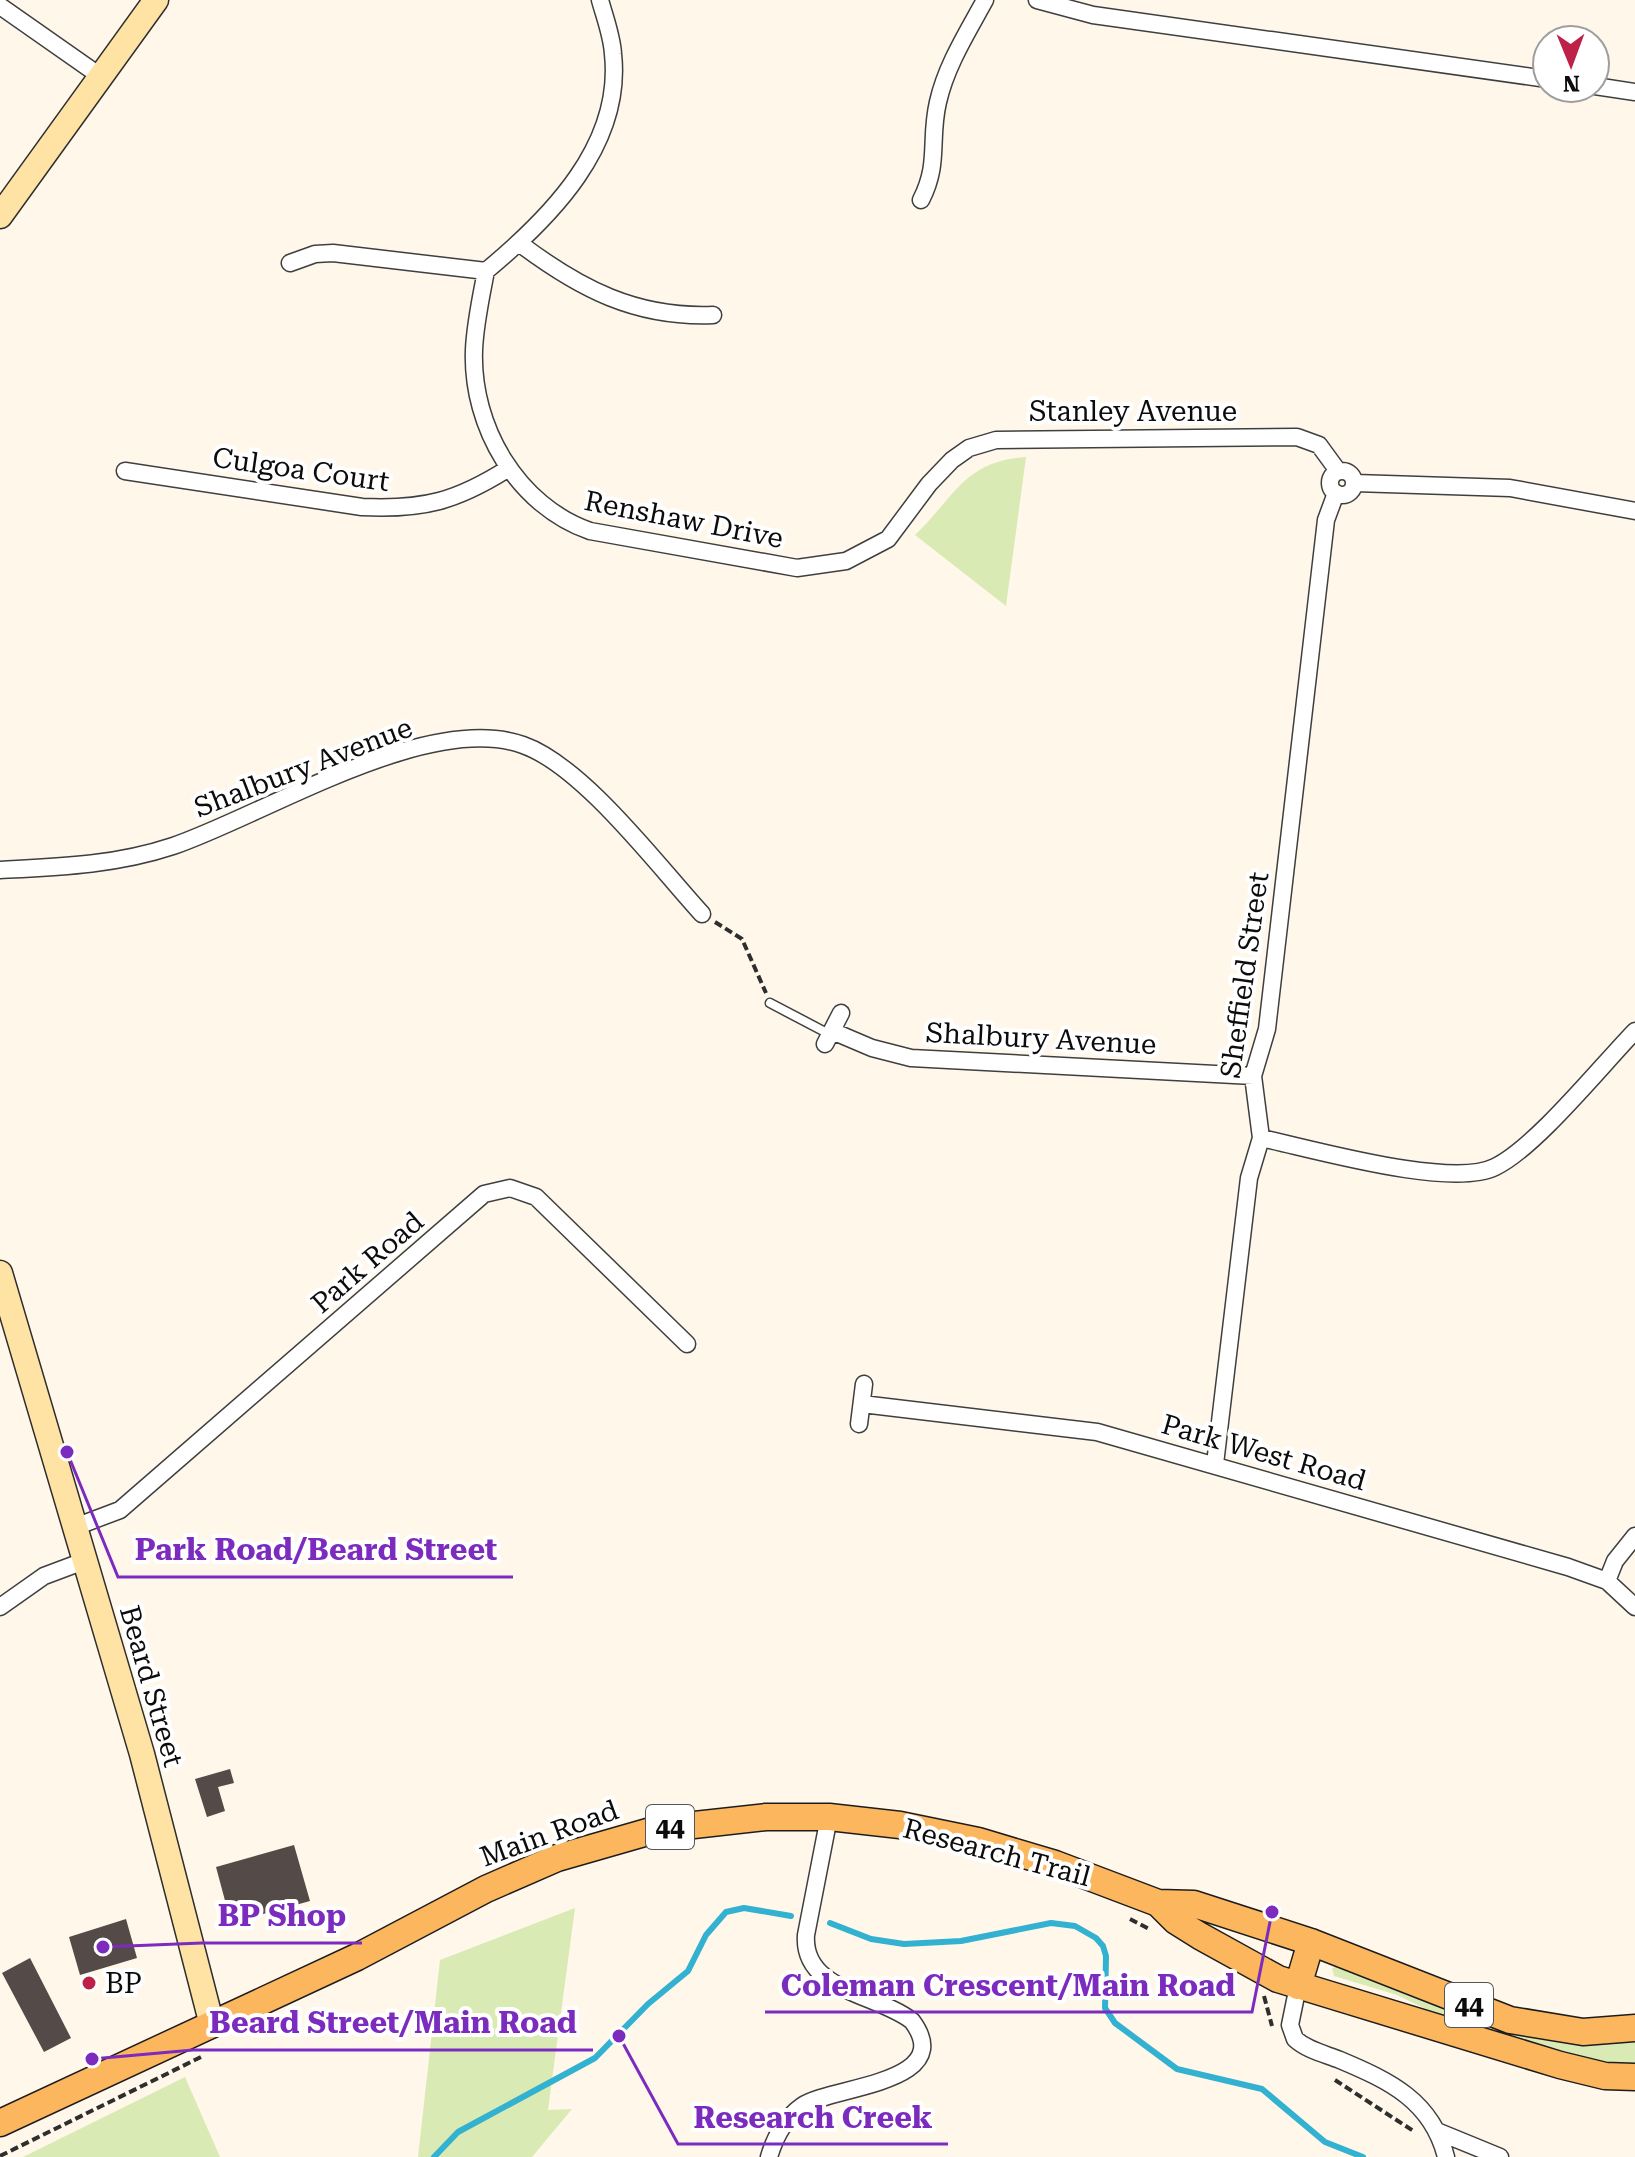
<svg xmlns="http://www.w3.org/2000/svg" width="1635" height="2157" font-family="'Roboto Serif',serif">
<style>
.green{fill:#daeab4}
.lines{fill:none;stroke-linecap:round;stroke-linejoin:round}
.stream{stroke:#33b1d0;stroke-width:6}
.building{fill:#544a48}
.lane-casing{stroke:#3f3f3f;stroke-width:11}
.street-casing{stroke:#3f3f3f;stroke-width:19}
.secondary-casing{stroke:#2e2e2e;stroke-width:27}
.primary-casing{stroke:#1d1d1d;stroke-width:29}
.path{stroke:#2e2e2e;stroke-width:4;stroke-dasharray:8 4;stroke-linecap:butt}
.lane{stroke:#fff;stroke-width:8}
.street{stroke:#fff;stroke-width:16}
.secondary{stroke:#ffe3a5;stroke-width:24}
.primary{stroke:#fcb65e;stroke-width:26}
.poi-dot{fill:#be2148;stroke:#fff;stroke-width:3}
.labels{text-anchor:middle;stroke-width:8;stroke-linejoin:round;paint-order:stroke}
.shield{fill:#fff;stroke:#555;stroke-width:2}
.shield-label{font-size:26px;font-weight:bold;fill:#0c0c0c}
.street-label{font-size:28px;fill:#0c0c0c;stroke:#fff}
.poi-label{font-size:28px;fill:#0c0c0c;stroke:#fff;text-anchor:start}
.leader{fill:none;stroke:#7b2cbf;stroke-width:3}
.callout-dot{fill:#7b2cbf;stroke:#fff;stroke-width:3}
.callout-label{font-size:30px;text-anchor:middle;font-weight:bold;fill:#7b2cbf;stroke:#fff;stroke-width:8;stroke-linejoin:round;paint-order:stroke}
</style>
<rect width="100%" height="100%" fill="#fff7ea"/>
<path class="green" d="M1026 457 1006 606 915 535C955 497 964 461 1026 457Z
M575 1908 548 2110 572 2109 532 2157H418L440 1960Z
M1340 1965 1635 2038V2065L1584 2059 1438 2015 1397 1995 1334 1976 1332 1968Z
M185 2077 220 2157H23Z"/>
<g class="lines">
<path class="stream" d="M830 1923 871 1939 904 1944 961 1941 1051 1923 1075 1926 1096 1938 1103 1946 1106 1956 1105 2008 1115 2023 1177 2069 1262 2089 1325 2142 1363 2157
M434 2157 458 2132 595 2058 648 2004 688 1971 706 1935 726 1912 744 1908 791 1916"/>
</g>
<path class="building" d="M230 1769 234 1783 218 1787 225 1811 207 1817 195 1779Z
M294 1845 310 1901 231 1923 216 1867Z
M126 1919 137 1958 80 1975 69 1937Z
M30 1958 71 2038 44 2052 2 1973Z"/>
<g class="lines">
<defs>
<path id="lane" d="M770 1003 829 1034"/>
<path id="street" d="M600 0C605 18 612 36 613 54 623 145 550 218 486 271 481 297 475 324 474 350 471 427 518 506 590 531L797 568 846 561 888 539 929 484 952 460 969 448 996 440 1297 437 1319 445 1338 471
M1037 0 1093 15 1547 79
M0 6 100 76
M1595 86 1635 92
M921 200C940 163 929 140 938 102 946 66 967 33 985 0
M519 243C580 289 636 318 713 315
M290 263 315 254 333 253 486 271
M1330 483a12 12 0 1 1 24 0a12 12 0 1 1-24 0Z
M125 471 362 507C424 510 457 501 509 468
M1355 483 1510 488 1635 511
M0 870C60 867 116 865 173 846 264 815 428 711 523 745 583 766 658 866 702 914
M832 1031 872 1048 911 1058 1253 1076
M825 1044 841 1013
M1261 1138C1313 1149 1451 1189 1495 1167 1535 1148 1601 1066 1635 1031
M862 1404 1097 1432 1568 1567 1607 1581 1635 1607
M859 1424 864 1384
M1215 1464 1249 1178 1261 1138 1253 1076 1267 1029 1326 520 1336 493
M75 1527 120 1510 484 1194 510 1188 536 1197 687 1344
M1607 1581 1615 1561 1635 1536
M0 1607 44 1576 84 1561
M1298 1986 1290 2025 1295 2039C1307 2050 1325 2054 1340 2060 1390 2081 1432 2101 1446 2157
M1439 2132 1500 2157
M769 2157C775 2137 785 2118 802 2106 831 2086 959 2084 912 2021 878 1994 802 1991 806 1935L829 1817"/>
<path id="secondary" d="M0 216 156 0
M0 1273 142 1754 212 2025"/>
<path id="primary" d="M1158 1903 1194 1904 1311 1942 1510 2020 1583 2032 1635 2028
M1298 1986 1311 1942
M0 2123 357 1957 486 1889 557 1858 658 1829 766 1817H829L900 1825 978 1841 1055 1864 1158 1903 1176 1921 1200 1936 1278 1979 1560 2065 1605 2076 1635 2077"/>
</defs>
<use href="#lane" class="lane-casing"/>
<use href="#street" class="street-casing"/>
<use href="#secondary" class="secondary-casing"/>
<use href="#primary" class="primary-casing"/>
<path class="path" d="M715 922 742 939 766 993
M1130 1919 1151 1930
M1264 1996 1272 2026
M1335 2080 1415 2132
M0 2156 203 2056"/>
<use href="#lane" class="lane"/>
<use href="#street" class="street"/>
<use href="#secondary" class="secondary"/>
<use href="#primary" class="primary"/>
</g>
<circle class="poi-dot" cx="89" cy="1983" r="8"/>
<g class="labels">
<g class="shield">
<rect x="646" y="1805" width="48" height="44" rx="6"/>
<rect x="1445" y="1983" width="48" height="44" rx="6"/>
</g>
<g class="shield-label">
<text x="670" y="1836">44</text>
<text x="1469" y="2014">44</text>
</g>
<g class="street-label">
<text x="1133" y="421">Stanley Avenue</text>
<text transform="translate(301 469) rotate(8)" y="10">Culgoa Court</text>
<text transform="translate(684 519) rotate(11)" y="10">Renshaw Drive</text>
<text transform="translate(303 767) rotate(-21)" y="10">Shalbury Avenue</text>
<text transform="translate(1244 975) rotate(-82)" y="10">Sheffield Street</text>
<text transform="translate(1041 1038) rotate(3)" y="10">Shalbury Avenue</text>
<text transform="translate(367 1262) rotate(-41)" y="10">Park Road</text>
<text transform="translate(1264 1452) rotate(16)" y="10">Park West Road</text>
<text transform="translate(152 1686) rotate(74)" y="10">Beard Street</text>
<text transform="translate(549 1833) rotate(-20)" y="10">Main Road</text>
<text transform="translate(997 1852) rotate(15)" y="10">Research Trail</text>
</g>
<g class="poi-label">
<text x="105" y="1993">BP</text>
</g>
</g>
<path class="leader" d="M67 1452L118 1577H513M103 1947L202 1943H362M1272 1912L1252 2012H765M92 2059L193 2050H593M619 2036L678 2144H948"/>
<g class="callout-dot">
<circle cx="67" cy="1452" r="8"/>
<circle cx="103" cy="1947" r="8"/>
<circle cx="1272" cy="1912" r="8"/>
<circle cx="92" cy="2059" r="8"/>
<circle cx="619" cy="2036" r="8"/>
</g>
<g class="callout-label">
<text x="316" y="1560">Park Road/Beard Street</text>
<text x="282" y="1926">BP Shop</text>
<text x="1008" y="1996">Coleman Crescent/Main Road</text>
<text x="393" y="2033">Beard Street/Main Road</text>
<text x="813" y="2128">Research Creek</text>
</g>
<g transform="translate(1571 64) rotate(179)"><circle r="38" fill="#ffffff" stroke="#9e9e9e" stroke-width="2"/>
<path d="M0-6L14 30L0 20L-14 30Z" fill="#be2148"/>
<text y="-12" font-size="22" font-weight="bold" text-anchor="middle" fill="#0c0c0c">N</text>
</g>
</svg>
